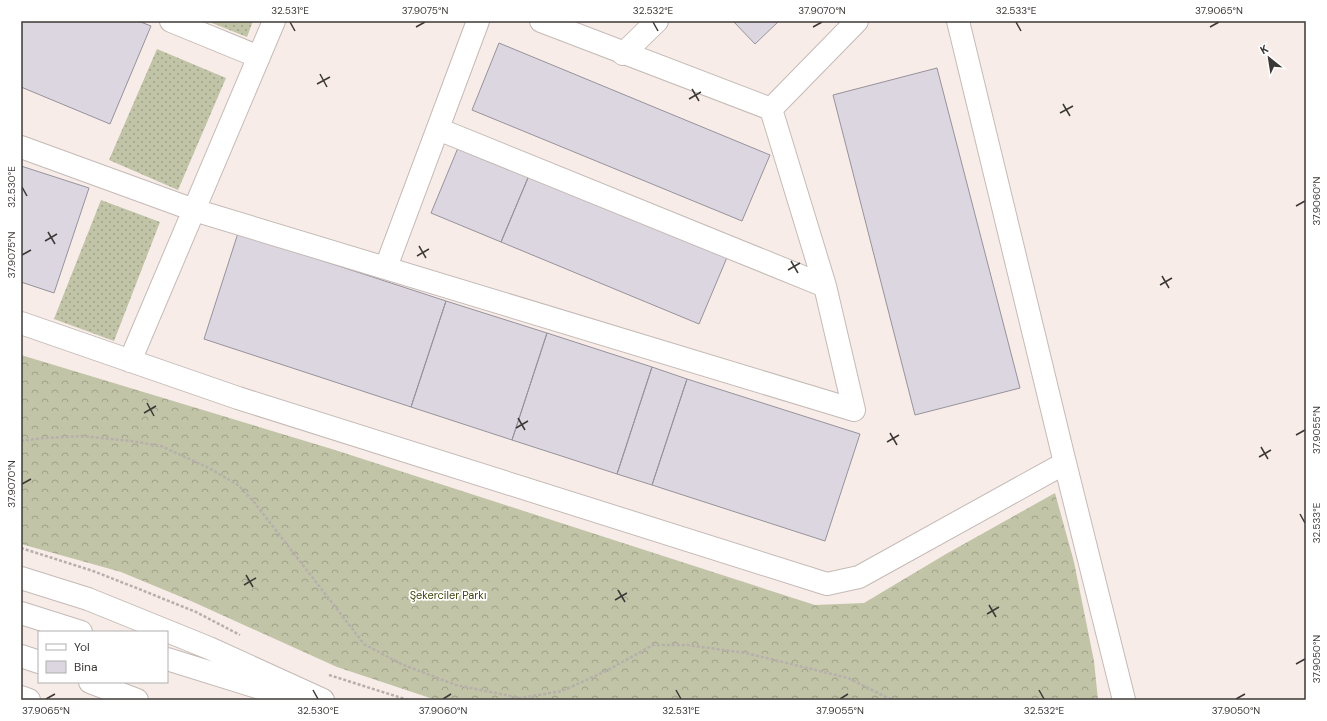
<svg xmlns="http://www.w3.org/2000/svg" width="1327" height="721" font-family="'DM Sans',sans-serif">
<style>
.grass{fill:url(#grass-dots)}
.forest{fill:url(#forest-crowns)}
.building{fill:#dbd6df;stroke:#97929b}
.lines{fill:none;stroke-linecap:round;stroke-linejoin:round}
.minor-casing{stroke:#c5bab6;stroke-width:24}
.trunk-casing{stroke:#c5bab6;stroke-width:24}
.path{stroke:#b8afac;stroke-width:2.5;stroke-dasharray:3 2;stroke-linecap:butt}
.minor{stroke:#fff;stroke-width:22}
.trunk{stroke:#fff;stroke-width:22}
.ticks{fill:none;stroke:#3c3836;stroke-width:1.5}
.labels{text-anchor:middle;stroke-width:3.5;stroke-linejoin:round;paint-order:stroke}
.park-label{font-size:11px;fill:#44460f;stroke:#fff}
.neatline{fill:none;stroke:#3c3836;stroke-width:1.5}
.ticks-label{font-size:10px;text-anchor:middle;fill:#3c3836}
</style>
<defs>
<pattern id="grass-dots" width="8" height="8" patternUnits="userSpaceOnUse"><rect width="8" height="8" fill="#c1c4a6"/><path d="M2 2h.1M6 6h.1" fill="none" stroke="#9ea088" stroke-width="1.8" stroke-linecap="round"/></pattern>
<pattern id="forest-crowns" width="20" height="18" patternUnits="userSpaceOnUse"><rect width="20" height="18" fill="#c1c4a6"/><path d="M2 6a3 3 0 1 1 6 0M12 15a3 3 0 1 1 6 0" fill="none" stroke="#9ea088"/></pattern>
</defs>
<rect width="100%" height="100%" fill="#f7ece8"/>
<path class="grass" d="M207 21H253L247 37Z
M157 49 226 78 178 190 109 160Z
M101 200 160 222 114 341 54 319Z"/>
<path class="forest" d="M21 355 335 450 815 605 864 603 946 554 1055 493 1074 562 1094 661 1098 700H436L337 667 191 601 121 572 21 544Z"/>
<path class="building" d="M21 21H138L151 26 110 124 21 87Z
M733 21H779L755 44Z
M499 43 770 155 742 221 472 110Z
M937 68 1020 388 915 415 833 95Z
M460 143 530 173 501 242 431 213Z
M21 166 89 188 54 293 21 282Z
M530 173 728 255 699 324 501 242Z
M238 233 446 301 411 407 204 339Z
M446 301 547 333 512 440 411 407Z
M547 333 652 367 617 474 512 440Z
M652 367 687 379 652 485 617 474Z
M687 379 860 434 825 541 652 485Z"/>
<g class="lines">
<defs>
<path id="minor" d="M171 21 259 57
M541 21 771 109
M623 54 657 21
M771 109 857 21
M438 129 825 286
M21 147 194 210 854 410 825 286 771 109
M386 267 478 21
M21 323 238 398 827 584 859 577 1065 463 958 21
M130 361 274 21
M1065 463 1124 700"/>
<path id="trunk" d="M21 578 88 599 209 648 323 700
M21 613 81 632
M21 656 39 662
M167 659 286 696
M90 682 137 700
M21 697 29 700"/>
</defs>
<use href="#minor" class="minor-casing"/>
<use href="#trunk" class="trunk-casing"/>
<path class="path" d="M21 441 44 438 82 436 131 441 161 446 209 468 238 485 254 502 364 644 401 664 456 685 520 698 562 691 606 671 653 645H687L746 653 848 678 892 700
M21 548 93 571 139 589 196 612 240 635
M329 675 408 700"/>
<use href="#minor" class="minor"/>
<use href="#trunk" class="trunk"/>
</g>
<path class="ticks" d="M290 22 295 31M653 22 658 31M1016 22 1021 31M416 27 425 22M813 27 822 22M1210 27 1219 22M320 74 327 87M317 84 330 77M692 89 699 101M689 99 701 92M1063 104 1070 116M1060 113 1073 106M22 187 27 196M1296 206 1305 201M48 232 55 244M45 241 57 234M419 246 426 258M22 255 31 250M417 256 429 249M791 261 798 273M788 270 800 263M1162 276 1169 288M1160 285 1172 278M147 403 154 416M144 413 156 406M518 418 525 430M516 428 528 421M890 433 897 445M1296 435 1305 430M887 442 899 435M1261 447 1268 459M1259 457 1271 450M22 484 31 479M1300 514 1305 523M246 575 253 587M244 585 256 578M618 590 625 602M615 600 627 593M989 605 996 617M987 614 999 607M1296 664 1305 659M313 690 318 699M676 690 681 699M1039 690 1044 699M46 699 55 694M443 699 451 694M840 699 848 694M1236 699 1245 694"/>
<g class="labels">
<g class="park-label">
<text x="448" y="599">Şekerciler Parkı</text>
</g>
</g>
<rect width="1327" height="721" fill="none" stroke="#ffffff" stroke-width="44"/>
<rect x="38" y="631" width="130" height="52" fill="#ffffff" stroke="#b1afaf"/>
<rect x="46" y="644" width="20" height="6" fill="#ffffff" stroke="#b1afaf"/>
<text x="74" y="651" font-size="12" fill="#3c3836">Yol</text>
<rect x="46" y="661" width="20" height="12" fill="#dbd6df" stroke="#b1afaf"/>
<text x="74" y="671" font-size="12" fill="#3c3836">Bina</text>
<g transform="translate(1269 58) rotate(330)" stroke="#ffffff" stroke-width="3" paint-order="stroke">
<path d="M0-3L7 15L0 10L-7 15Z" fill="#3c3836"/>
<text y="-6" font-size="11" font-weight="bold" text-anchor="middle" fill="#3c3836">K</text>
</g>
<rect x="22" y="22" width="1283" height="677" class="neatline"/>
<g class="ticks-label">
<text x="290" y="14">32.531°E</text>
<text x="425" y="14">37.9075°N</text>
<text x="653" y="14">32.532°E</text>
<text x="822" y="14">37.9070°N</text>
<text x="1016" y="14">32.533°E</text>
<text x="1219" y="14">37.9065°N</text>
<text transform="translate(11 187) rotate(-90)" y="4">32.530°E</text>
<text transform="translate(1316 201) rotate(-90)" y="4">37.9060°N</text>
<text transform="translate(11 255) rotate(-90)" y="4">37.9075°N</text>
<text transform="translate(1316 430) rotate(-90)" y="4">37.9055°N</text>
<text transform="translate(11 484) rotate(-90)" y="4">37.9070°N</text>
<text transform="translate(1316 523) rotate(-90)" y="4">32.533°E</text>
<text transform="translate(1316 659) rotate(-90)" y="4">37.9050°N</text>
<text x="46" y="714">37.9065°N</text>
<text x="318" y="714">32.530°E</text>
<text x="443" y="714">37.9060°N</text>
<text x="681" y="714">32.531°E</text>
<text x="840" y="714">37.9055°N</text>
<text x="1044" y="714">32.532°E</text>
<text x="1236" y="714">37.9050°N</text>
</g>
</svg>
